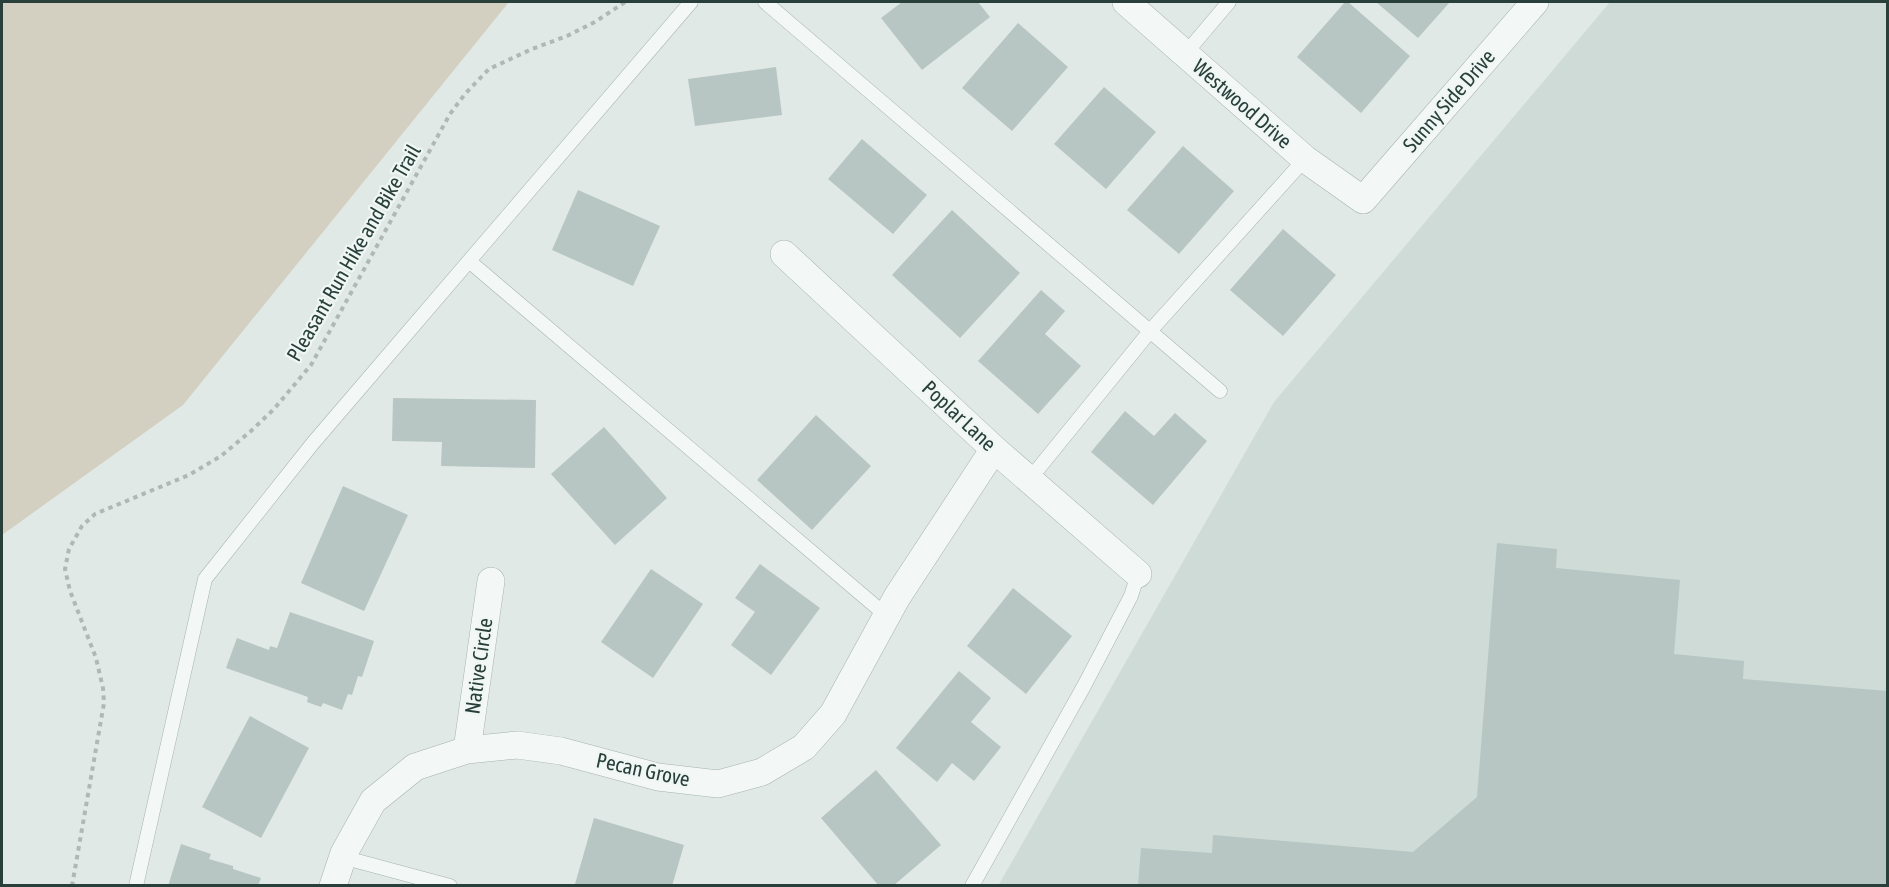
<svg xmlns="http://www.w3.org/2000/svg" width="1889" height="887" font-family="'Asap Condensed',sans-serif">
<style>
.built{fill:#cedbd6}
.green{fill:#d3d0c1}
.building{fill:#b7c6c2}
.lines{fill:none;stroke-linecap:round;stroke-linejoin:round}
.service-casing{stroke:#a5b3af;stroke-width:15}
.minor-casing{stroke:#a5b3af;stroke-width:28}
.path{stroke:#aeb9b6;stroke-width:4;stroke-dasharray:4.5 4.5;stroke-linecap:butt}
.service{stroke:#f3f7f6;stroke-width:14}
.minor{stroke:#f3f7f6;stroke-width:27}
.labels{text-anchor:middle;stroke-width:4.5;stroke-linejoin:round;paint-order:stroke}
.street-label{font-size:21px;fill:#29403a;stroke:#eff6f4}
</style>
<rect width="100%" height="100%" fill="#e0e9e6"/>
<path class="built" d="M1610 2H1887V885L998 886 1274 402Z"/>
<path class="green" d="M2 2H509L183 405 2 535Z"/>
<path class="building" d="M902 2H978L990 17 922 70 881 18Z
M1345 2H1348L1410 56 1361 113 1297 57Z
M1376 2H1450L1418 38Z
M1018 23 1068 67 1012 131 962 88Z
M776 67 782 115 695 126 688 79Z
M1104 87 1156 132 1106 189 1054 144Z
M862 139 927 195 893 234 828 179Z
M1183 146 1234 191 1179 254 1127 210Z
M578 190 660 226 633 286 552 250Z
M952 210 1020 273 960 338 892 275Z
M1283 229 1336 275 1283 336 1230 290Z
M1041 290 1065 311 1045 334 1081 366 1038 414 978 361Z
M393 398 536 400 535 468 441 466 442 442 392 441Z
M1125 411 1154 436 1175 413 1207 441 1153 505 1091 452Z
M816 415 871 466 812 530 757 480Z
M604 427 667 498 615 545 551 474Z
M343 486 408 515 364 611 301 583Z
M1497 543 1557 549 1556 568 1680 580 1674 654 1744 661 1743 679 1888 691V886H1138L1141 848 1212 853 1213 835 1413 852 1477 797Z
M760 564 820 608 771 675 731 645 755 612 735 598Z
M651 569 703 604 653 678 601 642Z
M1013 588 1072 636 1026 694 967 646Z
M290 612 374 641 362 677 358 676 352 695 348 694 342 710 323 703 321 707 307 702 308 697 226 668 237 638 269 650 270 646 277 648Z
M959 671 991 698 971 722 1001 747 974 781 952 763 937 782 896 748Z
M250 716 309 748 261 838 202 807Z
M876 770 941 845 893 886H879L821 818Z
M594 818 684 845 672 886 575 884Z
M181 844 211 854 209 859 233 866V869L261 878 258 886H168Z"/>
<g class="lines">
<defs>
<path id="service" d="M765 2 1220 391
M1185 54 1229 2
M469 261 887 616
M1029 480 1151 330 1305 159
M342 857 450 886
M136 886 205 579 313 443 691 2
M972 886 1084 686 1131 596 1138 574"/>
<path id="minor" d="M1126 2 1305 159 1363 200 1535 2
M784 254 994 449 1138 574
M467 750 491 581
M333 886 344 853 373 801 415 767 467 750 517 745 561 751 658 777 718 784 762 772 804 747 833 714 897 597 994 449"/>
</defs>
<use href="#service" class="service-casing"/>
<use href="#minor" class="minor-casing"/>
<path class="path" d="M72 886 104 703 103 688 96 658 70 591 65 569 69 549 82 526 95 514 189 475 221 456 251 431 274 409 311 365 450 114 465 94 489 69 532 49 567 36 595 22 625 2"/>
<use href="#service" class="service"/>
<use href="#minor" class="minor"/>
</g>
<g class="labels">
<g class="street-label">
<text transform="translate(1449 101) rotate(-49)" y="7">Sunny Side Drive</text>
<text transform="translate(1242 104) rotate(41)" y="7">Westwood Drive</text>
<text transform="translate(354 253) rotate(-60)" y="7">Pleasant Run Hike and Bike Trail</text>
<text transform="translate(959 416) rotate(43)" y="7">Poplar Lane</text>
<text transform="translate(479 666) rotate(-82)" y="7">Native Circle</text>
<text transform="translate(643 770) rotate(12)" y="7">Pecan Grove</text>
</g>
</g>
<rect width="1889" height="887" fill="none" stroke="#29403a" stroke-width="6"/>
</svg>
